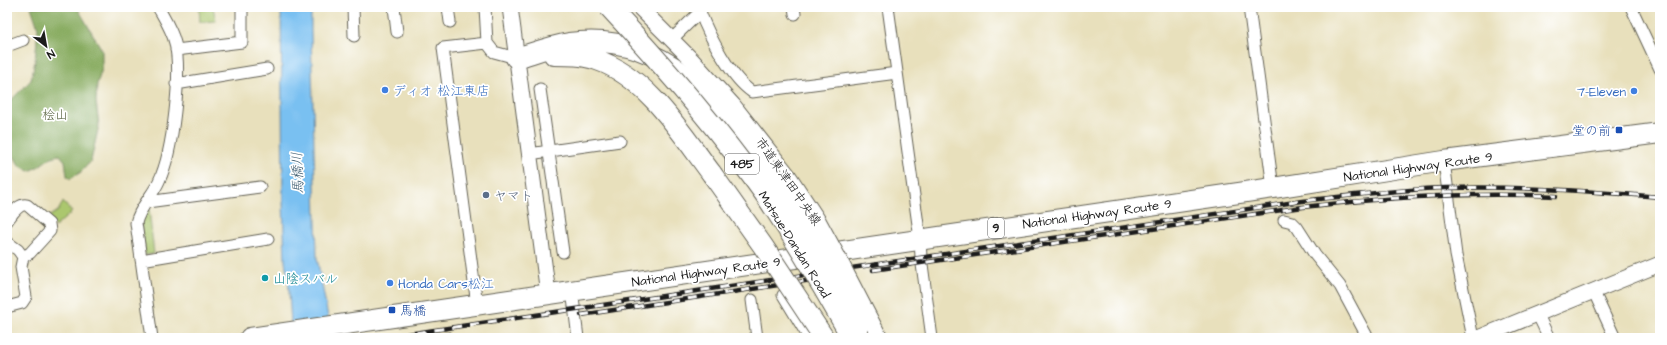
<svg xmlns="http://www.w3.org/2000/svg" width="1667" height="345" font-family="'Architects Daughter','Klee One',sans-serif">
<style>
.green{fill:#abc76e;stroke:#647245}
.forest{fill:#88ac61;stroke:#52643e}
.water{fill:#79c0f1;stroke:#4a6e86}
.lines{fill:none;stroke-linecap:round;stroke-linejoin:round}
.street-casing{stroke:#636154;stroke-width:13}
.secondary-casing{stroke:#636154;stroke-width:17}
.highway-casing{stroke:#636154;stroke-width:22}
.street{stroke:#fff;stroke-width:11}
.secondary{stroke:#fff;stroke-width:15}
.highway{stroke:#fff;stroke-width:20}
.rail-casing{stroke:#1c1c1c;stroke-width:4.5}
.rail{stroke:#fff;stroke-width:3;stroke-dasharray:9;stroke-linecap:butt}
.secondary-bridge-casing{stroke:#636154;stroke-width:17;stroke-linecap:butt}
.highway-bridge-casing{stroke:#636154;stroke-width:22;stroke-linecap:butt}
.secondary-bridge{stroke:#fff;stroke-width:15}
.highway-bridge{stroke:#fff;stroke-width:20}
.shop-dot{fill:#3f7fe0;stroke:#fff;stroke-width:1.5}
.transit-dot{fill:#1a4fb4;stroke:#fff;stroke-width:1.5}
.service-dot{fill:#5c6f8a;stroke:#fff;stroke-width:1.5}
.culture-dot{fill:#0f9aa8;stroke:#fff;stroke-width:1.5}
.labels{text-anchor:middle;stroke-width:3.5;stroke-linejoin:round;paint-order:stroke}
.shield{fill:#fff;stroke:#606060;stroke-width:1}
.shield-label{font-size:12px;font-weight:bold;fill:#1c1c1c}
.shop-label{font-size:13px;fill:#366cbe;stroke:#fff;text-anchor:start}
.park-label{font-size:13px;fill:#55603d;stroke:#fff}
.transit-label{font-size:13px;fill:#164399;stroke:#fff;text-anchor:end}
.street-label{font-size:13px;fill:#1c1c1c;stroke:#fff}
.service-label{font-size:13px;fill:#4e5e75;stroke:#fff;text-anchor:start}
.culture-label{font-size:13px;fill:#0d838f;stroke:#fff;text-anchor:start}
.water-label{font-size:14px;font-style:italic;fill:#415e71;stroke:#fff}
</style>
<rect width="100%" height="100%" fill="#fff"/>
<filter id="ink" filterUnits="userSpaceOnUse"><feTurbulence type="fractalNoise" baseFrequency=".025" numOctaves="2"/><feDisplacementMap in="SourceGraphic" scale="8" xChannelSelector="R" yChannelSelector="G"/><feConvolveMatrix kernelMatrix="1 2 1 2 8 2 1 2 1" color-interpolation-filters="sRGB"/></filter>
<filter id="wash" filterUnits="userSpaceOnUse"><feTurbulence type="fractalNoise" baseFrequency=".012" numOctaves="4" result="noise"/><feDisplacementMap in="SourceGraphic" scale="16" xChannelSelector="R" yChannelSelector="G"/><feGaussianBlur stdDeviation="0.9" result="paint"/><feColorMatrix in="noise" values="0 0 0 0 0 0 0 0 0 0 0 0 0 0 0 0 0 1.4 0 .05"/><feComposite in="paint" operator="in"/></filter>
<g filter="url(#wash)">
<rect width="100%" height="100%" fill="#e8e0bc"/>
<path class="green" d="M199 7H213L216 21 200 22Z
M63 202 72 212 55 227 48 217 58 211Z
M149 209 154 254 145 255 141 222 146 210Z"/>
<path class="forest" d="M31 7H77L102 50V69L97 84 96 102 99 125 91 161 81 172 70 179 67 176 65 161 60 155C47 156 41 168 29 171L19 165 7 144 8 103 31 80 35 61 38 28Z"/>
<path class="water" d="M281 7H311V31L317 258 332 338H292L288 278 285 262 283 202Z"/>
</g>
<g filter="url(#ink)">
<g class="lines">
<defs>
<path id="street" d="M353 7 354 36
M394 7 397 32
M448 7 450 22
M485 7 487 43 494 52 516 58
M794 7 795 14
M888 7 920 239 921 257 932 338
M1249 7 1273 188
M1631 7 1660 69
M700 12C709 36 731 78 752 92L897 73
M672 39 700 12 702 8
M7 46 23 40
M176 50 242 42V7
M176 84 267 69
M540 89 563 252
M529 154 620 141
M1444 161 1456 255 1473 338
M147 202 260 187
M1284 220 1292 222 1297 227 1315 255 1340 286 1368 338
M7 221C12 215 18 203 27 205L49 224 50 231 30 253 23 257
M7 242 18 250 23 257 21 267 26 297 22 303 7 307
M141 260 268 239
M572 290 578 338
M1593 290 1615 338
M783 295 809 338
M752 300 757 338
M477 305 443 48 487 43
M1537 313 1549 338
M152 338 136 223C139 208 153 195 159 181 173 152 182 73 175 43 172 30 164 18 158 7"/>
<path id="secondary" d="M510 7 548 294
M639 7 692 60 733 105 788 175
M1478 338 1660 264"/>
<path id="highway" d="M554 55C568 55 583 55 597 60 647 77 681 133 712 174
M516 58C533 53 551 46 569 43 663 30 716 99 766 166
M250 338 1273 188 1444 161 1660 133"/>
</defs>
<use href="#street" class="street-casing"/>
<use href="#secondary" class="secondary-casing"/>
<use href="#highway" class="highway-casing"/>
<use href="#street" class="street"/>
<use href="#secondary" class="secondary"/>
<use href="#highway" class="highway"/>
<defs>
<path id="rail" d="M873 270 1303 207C1387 197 1472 192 1556 196
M581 315 838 276
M381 338 1302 201C1350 196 1398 189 1447 188 1518 186 1589 191 1660 197
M423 338 450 334"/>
</defs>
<use href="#rail" class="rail-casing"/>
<use href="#rail" class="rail"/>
<defs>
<path id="secondary-bridge" d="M788 175 819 222 837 255 880 338"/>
<path id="highway-bridge" d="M609 7C664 66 717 127 764 193 796 240 824 289 852 338
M766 166C802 216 832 270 859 325
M712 174 763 246 824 338"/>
</defs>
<use href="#secondary-bridge" class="secondary-bridge-casing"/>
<use href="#highway-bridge" class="highway-bridge-casing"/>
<use href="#secondary-bridge" class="secondary-bridge"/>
<use href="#highway-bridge" class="highway-bridge"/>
</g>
</g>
<g class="shop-dot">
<circle cx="385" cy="90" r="4"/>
<circle cx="1634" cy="91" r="4"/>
<circle cx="390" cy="283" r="4"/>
</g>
<g class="transit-dot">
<rect x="1615" y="126" width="8" height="8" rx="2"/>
<rect x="388" y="306" width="8" height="8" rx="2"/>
</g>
<circle class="service-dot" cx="486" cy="195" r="4"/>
<circle class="culture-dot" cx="265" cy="278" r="4"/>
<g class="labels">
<g class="shield">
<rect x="725" y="154" width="34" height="20" rx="3"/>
<rect x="988" y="218" width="16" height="20" rx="3"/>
</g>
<g class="shield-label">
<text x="742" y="168">485</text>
<text x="996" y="232">9</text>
</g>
<g class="shop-label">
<text x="393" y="95">ディオ 松江東店</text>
<text x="1626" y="96" text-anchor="end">7-Eleven</text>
<text x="398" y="288">Honda Cars松江</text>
</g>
<g class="park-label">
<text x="55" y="119">桧山</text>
</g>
<g class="transit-label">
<text x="1611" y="135">堂の前</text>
<text x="400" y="315" text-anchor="start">馬橋</text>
</g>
<g class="street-label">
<text transform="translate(1418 166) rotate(-8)" y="5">National Highway Route 9</text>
<text transform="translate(789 181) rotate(55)" y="5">市道東津田中央線</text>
<text transform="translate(1097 213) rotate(-8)" y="5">National Highway Route 9</text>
<text transform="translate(795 244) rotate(58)" y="5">Matsue-Dandan Road</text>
<text transform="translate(706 271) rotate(-8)" y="5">National Highway Route 9</text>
</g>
<g class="service-label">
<text x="494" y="200">ヤマト</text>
</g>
<g class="culture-label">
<text x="273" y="283">山陰スバル</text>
</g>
<g class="water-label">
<text transform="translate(297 173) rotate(-92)" y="5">馬橋川</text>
</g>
</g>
<rect width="1667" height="345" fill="none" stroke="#fff" stroke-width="24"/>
<g transform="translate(46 46) rotate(149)" stroke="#ffffff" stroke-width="3" paint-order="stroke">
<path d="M0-3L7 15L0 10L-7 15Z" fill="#1c1c1c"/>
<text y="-6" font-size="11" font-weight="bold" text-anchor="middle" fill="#1c1c1c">N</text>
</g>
</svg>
